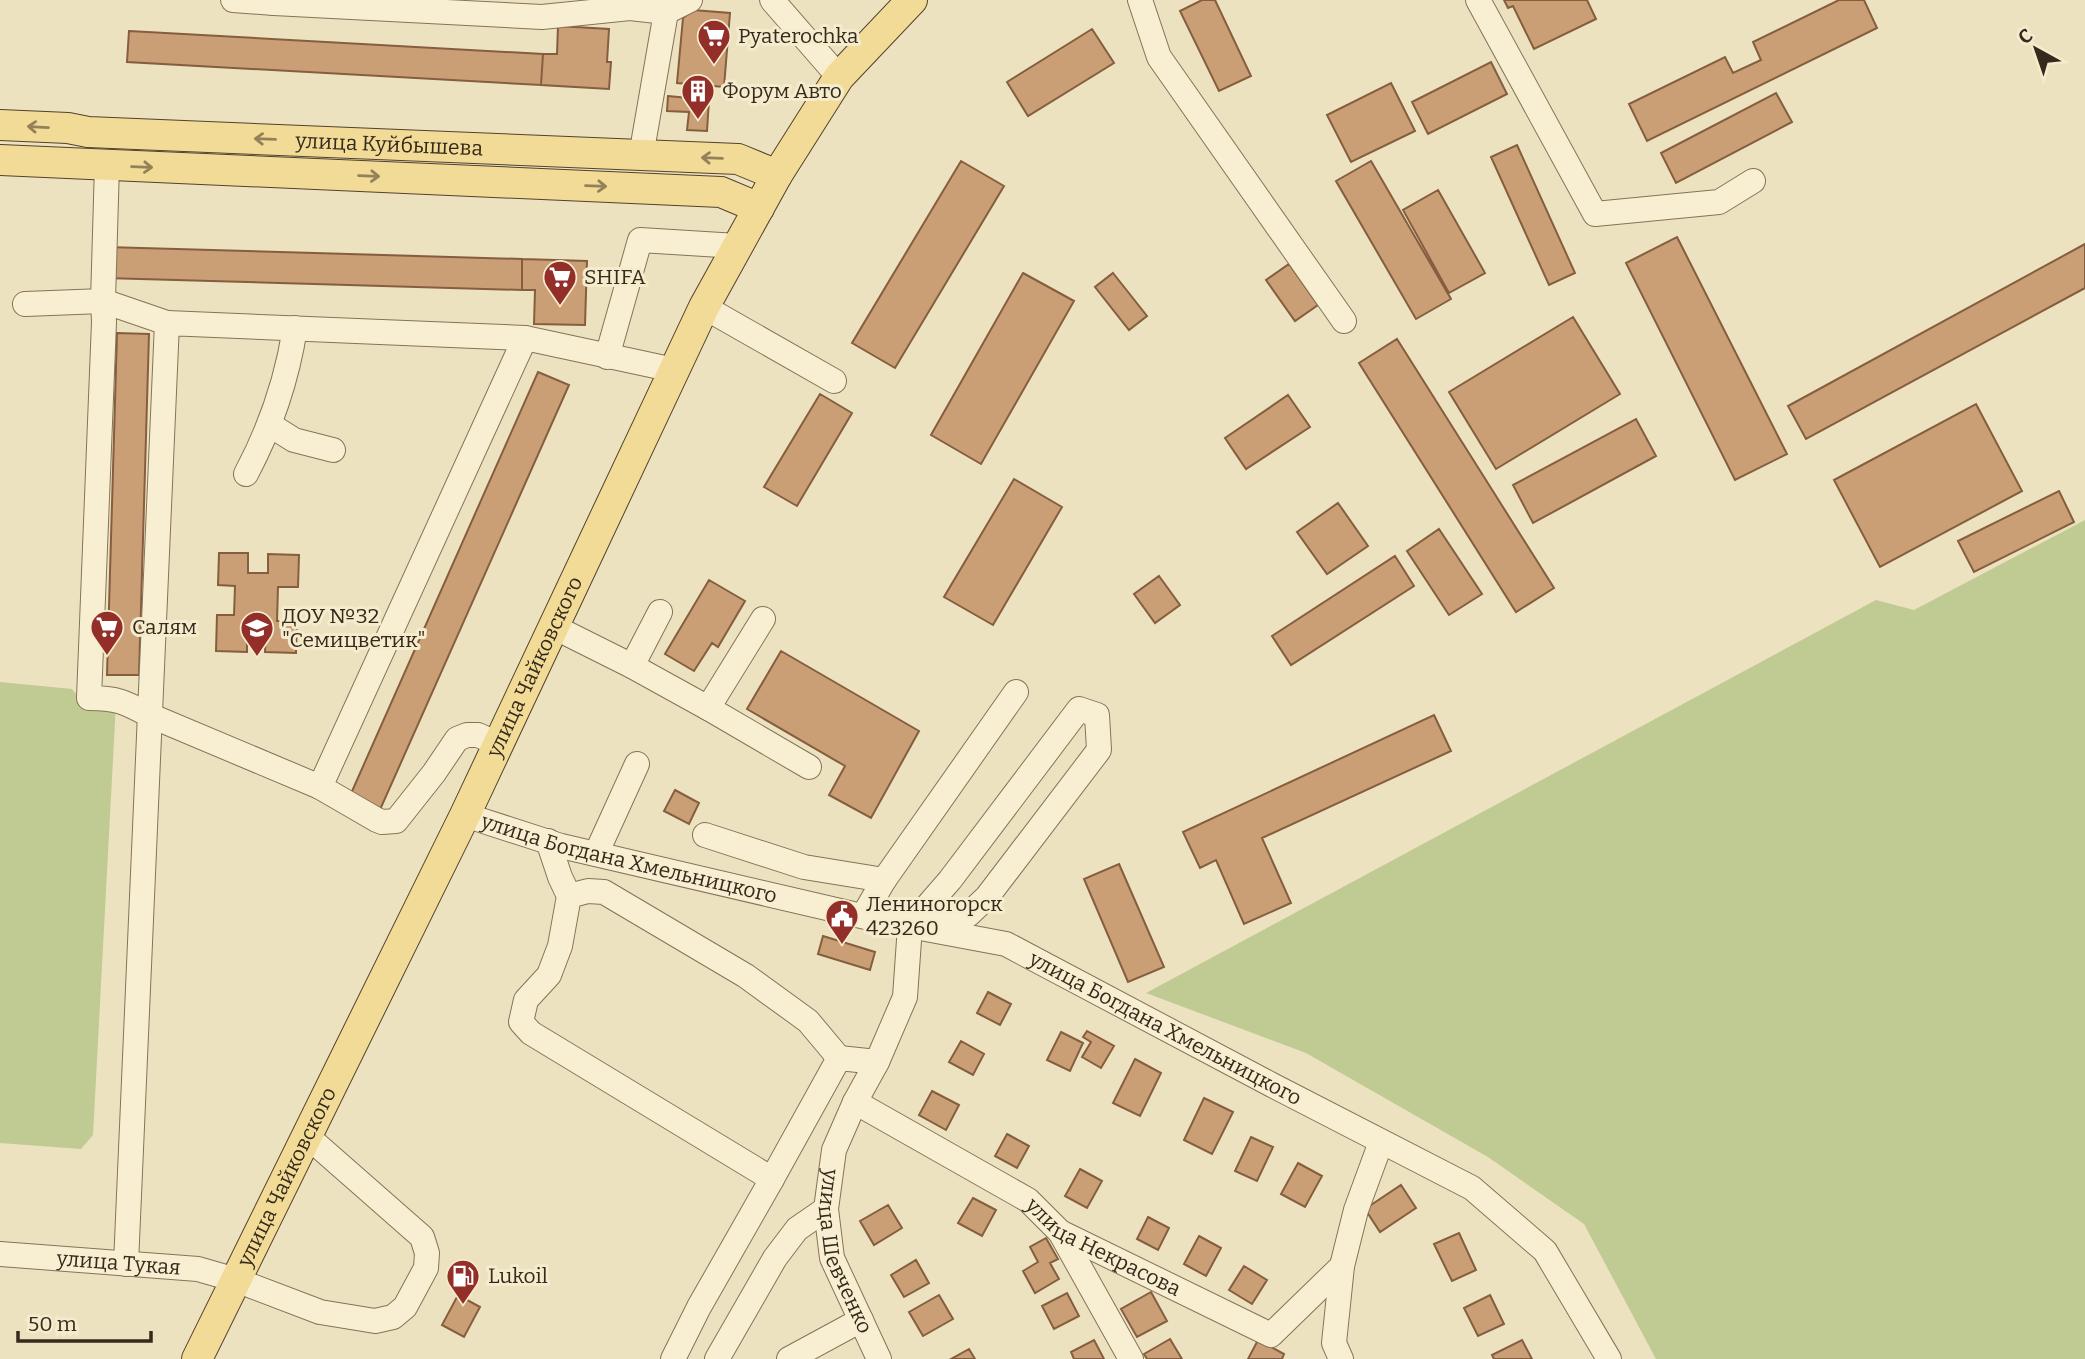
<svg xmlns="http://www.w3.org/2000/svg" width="2085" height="1359" font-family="Bitter,serif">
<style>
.green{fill:#c0ca93}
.building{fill:#cb9f75;stroke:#845e3e;stroke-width:2}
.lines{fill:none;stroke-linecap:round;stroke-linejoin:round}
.minor-casing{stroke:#857358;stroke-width:26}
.major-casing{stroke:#53412c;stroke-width:32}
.minor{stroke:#f8efd2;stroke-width:24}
.major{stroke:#f1db96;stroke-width:30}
.oneway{stroke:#938259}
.labels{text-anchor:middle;stroke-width:6;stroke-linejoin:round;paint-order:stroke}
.poi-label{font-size:21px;fill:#352a1c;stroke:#f5ecce;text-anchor:start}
.street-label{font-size:21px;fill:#352a1c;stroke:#f5ecce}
</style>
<rect width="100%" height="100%" fill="#ede2bf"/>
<path class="green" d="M2085 520V1359H1656L1584 1224 1488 1157 1306 1053 1146 993 1876 600 1914 610Z
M0 682 72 689 82 701 116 703 93 1135 81 1149 0 1143Z"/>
<path class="building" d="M1202 0H1215L1251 76 1219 91 1180 11Z
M1504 0H1587L1596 19 1534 49 1513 6 1508 8Z
M1839 0H1864L1877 28 1647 141 1629 104 1725 57 1733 73 1761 60 1753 42Z
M693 10 730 13 724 87 677 83 683 18Z
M558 26 609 29 607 62H611L609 89 541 85 543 54H557Z
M1092 29 1114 63 1028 116 1007 82Z
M129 31 543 54 541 85 127 62Z
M1491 62 1507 94 1428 134 1412 102Z
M1391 83 1415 131 1351 162 1327 115Z
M1776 93 1792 122 1676 183 1661 153Z
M668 96 709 100 707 131 687 130 689 112 667 111Z
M1517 145 1575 273 1549 285 1491 157Z
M961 161 1004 186 895 368 852 343Z
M1371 161 1451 299 1416 319 1336 181Z
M1438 190 1485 273 1449 293 1403 210Z
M1677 237 1787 454 1735 480 1626 263Z
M2085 244V288L1806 439 1788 406Z
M106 247 522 259V290L105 278Z
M522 259 587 261 585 325 534 324 535 290H522Z
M1289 264 1318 305 1295 321 1266 280Z
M1023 273 1074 301 981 464 931 435Z
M1113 273 1147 316 1129 330 1095 287Z
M1573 317 1620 394 1496 469 1449 392Z
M117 333 149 334 139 675H107Z
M1397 339 1554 588 1516 612 1359 363Z
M538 372 569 385 379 812 349 798Z
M820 394 852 413 797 506 764 487Z
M1288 395 1310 427 1246 469 1225 438Z
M1976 404 2022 491 1880 567 1834 480Z
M1636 419 1656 456 1533 523 1513 485Z
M1014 479 1062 507 993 625 944 597Z
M2059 491 2074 522 1974 572 1958 541Z
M1338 503 1368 546 1327 574 1297 532Z
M1439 529 1482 594 1449 615 1407 551Z
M219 553H248V573H268V554L299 555 298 587H278L277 621H297L296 653 265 652 266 628 247 627V652L216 651 217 615H234L235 586 218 585Z
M1395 556 1414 586 1291 665 1272 636Z
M1159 576 1180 605 1155 623 1134 594Z
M709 580 745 601 718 647 712 643 694 671 665 654Z
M781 651 919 731 871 818 829 795 845 766 747 709Z
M1434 715 1451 751 1262 838 1291 903 1244 924 1216 860 1200 868 1183 832Z
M675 790 699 803 689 824 664 811Z
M1119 864 1164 967 1128 982 1084 879Z
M823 936 875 952 870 970 818 954Z
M988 992 1011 1004 1000 1025 977 1013Z
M1087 1031 1114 1046 1101 1068 1082 1057 1091 1042 1083 1037Z
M1061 1032 1083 1043 1070 1071 1047 1060Z
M961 1041 984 1054 973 1075 949 1062Z
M1135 1059 1161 1073 1140 1116 1113 1103Z
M932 1091 959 1105 946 1130 919 1115Z
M1204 1098 1233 1112 1212 1154 1184 1140Z
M1007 1134 1029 1146 1017 1168 995 1156Z
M1251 1137 1273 1147 1257 1181 1235 1171Z
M1298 1163 1322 1176 1305 1207 1281 1194Z
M1080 1169 1102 1181 1087 1208 1065 1196Z
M1401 1185 1416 1208 1380 1232 1365 1209Z
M973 1198 996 1210 982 1236 958 1223Z
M888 1205 902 1228 874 1245 860 1221Z
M1148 1217 1169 1228 1158 1250 1137 1239Z
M1459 1233 1476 1270 1452 1281 1434 1244Z
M1199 1236 1221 1248 1206 1276 1184 1264Z
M1046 1238 1058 1259 1050 1263 1059 1279 1035 1293 1023 1271 1038 1262 1030 1247Z
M916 1260 929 1283 904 1297 891 1275Z
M1244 1266 1267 1280 1252 1304 1229 1290Z
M1151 1292 1167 1321 1137 1337 1121 1309Z
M1067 1293 1079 1316 1054 1329 1042 1306Z
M458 1295 480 1307 464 1337 442 1325Z
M939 1295 953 1319 923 1336 909 1312Z
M1490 1295 1504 1324 1478 1336 1464 1308Z
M1170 1339 1182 1359H1147L1144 1354Z
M1094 1340 1104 1359H1074L1071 1352Z
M1258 1340 1284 1354 1282 1359H1248Z
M1522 1340 1532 1359H1494L1492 1355Z
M969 1349 975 1359H951Z"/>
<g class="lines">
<defs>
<g id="minor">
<path d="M233 0 274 3"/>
<path d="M274 0V3L542 17 630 8 666 12 690 0"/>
<path d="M772 0 839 77"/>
<path d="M1140 0 1159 57 1344 321"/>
<path d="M1478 0 1595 214 1719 202 1753 181"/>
<path d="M641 156 666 12"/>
<path d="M25 304 103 301 107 165"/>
<path d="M704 307 834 381"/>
<path d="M167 323 103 301 104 322 89 698C117 698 125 702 149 715L320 787 377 820 382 822 396 821 434 773 457 739 467 735H478L498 744"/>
<path d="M607 357 640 240 737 246"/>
<path d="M270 425 294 440 333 450"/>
<path d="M246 474C271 427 287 380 295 328"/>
<path d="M554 627 632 666 660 612"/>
<path d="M632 666 708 708 763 619"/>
<path d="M708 708 809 767"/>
<path d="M320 787 525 338"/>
<path id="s1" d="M465 815 561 846 883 921 1006 944 1272 1085 1472 1188 1545 1251 1609 1359"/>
<path d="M705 835 804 867 884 880"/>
<path d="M548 841 560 877 569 896 560 946 549 975 526 1000 521 1022 531 1033 772 1179 839 1058 877 1062 905 997 910 926 950 880 1079 709 1097 715 1099 750 987 897 968 915 910 926"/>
<path d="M596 854 637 764"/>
<path d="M569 896 588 891 604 892 746 976 808 1021 839 1058"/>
<path d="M863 916 884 880 1016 692"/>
<path id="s2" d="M877 1062 855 1102 834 1150 826 1209 832 1258 879 1359"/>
<path id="s3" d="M855 1102 1028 1200 1060 1232 1271 1335 1342 1266"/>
<path d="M1060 1232 1131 1359"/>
<path id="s4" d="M0 1254 198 1269 236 1280 320 1312 375 1321 393 1317 405 1307 426 1268 427 1253 422 1237 307 1136"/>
<path d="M126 1264 167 323 525 338 674 370"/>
<path d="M673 1359 699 1307 772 1179"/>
<path d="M717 1359 775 1258 797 1229 826 1209"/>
<path d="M789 1359 861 1320"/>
<path d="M1341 1359 1334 1343 1342 1266 1356 1210 1381 1142"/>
</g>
<g id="major">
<path id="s5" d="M0 125 68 128 88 132 738 159 777 175"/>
<path d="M0 160 721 192 759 208"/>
<path id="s6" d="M197 1359 465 815 704 307 777 175 839 77 912 0"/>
</g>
</defs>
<use href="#minor" class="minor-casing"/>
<use href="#major" class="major-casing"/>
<use href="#minor" class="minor"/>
<use href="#major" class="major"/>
</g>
<defs><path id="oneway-shaft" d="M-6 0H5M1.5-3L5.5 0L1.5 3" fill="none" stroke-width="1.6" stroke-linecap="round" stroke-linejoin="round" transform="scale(1.75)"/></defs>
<g class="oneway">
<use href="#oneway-shaft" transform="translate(38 127) rotate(-177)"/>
<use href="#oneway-shaft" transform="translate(265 139) rotate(-178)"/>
<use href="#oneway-shaft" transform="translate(712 158) rotate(-178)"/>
<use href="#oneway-shaft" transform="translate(142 167) rotate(2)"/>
<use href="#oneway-shaft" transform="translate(369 176) rotate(2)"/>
<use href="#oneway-shaft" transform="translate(596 186) rotate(2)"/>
</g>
<defs>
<symbol id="supermarket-pin" viewBox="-11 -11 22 30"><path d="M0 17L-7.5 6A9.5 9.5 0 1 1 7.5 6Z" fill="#932f28" stroke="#f5ecce"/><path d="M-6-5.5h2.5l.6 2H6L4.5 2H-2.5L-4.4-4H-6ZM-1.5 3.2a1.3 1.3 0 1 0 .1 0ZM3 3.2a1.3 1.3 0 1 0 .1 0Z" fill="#fff"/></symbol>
<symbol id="building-pin" viewBox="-11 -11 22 30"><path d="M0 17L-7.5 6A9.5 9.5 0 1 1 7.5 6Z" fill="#932f28" stroke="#f5ecce"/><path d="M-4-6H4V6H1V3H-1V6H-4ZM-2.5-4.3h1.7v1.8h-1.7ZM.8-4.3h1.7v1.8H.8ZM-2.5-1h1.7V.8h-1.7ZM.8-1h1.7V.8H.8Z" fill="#fff"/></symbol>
<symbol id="school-pin" viewBox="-11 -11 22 30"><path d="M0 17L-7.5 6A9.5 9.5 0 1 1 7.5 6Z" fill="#932f28" stroke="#f5ecce"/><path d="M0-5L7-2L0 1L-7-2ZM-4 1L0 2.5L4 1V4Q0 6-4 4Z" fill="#fff"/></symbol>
<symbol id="civic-pin" viewBox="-11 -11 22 30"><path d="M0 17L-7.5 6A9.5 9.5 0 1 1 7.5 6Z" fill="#932f28" stroke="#f5ecce"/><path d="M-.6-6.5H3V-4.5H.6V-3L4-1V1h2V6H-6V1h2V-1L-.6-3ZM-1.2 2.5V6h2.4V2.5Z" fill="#fff"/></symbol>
<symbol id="fuel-pin" viewBox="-11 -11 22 30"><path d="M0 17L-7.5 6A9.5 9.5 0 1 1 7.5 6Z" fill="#932f28" stroke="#f5ecce"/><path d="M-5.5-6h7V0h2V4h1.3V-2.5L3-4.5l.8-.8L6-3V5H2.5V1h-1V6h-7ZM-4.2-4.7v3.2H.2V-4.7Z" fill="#fff"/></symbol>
</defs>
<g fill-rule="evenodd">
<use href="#supermarket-pin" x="695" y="17" width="38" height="52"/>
<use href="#building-pin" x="679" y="72" width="38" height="52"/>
<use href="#supermarket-pin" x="541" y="258" width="38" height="52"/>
<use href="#supermarket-pin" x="88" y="608" width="38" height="52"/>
<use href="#school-pin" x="238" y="609" width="38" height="52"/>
<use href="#civic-pin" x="823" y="897" width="38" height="52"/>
<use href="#fuel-pin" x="444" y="1257" width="38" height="52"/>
</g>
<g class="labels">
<g class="poi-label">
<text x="738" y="43">Pyaterochka</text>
<text x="722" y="98">Форум Авто</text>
<text x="584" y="284">SHIFA</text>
<text x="282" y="623">ДОУ №32<tspan x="282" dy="24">"Семицветик"</tspan></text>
<text x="132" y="634">Салям</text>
<text x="866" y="911">Лениногорск<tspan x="866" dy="24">423260</tspan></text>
<text x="488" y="1283">Lukoil</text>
</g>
<g class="street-label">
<text dy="7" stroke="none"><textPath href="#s5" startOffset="390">улица Куйбышева</textPath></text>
<text dy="7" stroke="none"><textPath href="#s6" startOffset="770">улица Чайковского</textPath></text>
<text dy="7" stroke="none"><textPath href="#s1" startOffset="170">улица Богдана Хмельницкого</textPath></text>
<text dy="7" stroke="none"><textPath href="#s1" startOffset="737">улица Богдана Хмельницкого</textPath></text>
<text dy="7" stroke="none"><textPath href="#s6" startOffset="203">улица Чайковского</textPath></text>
<text dy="7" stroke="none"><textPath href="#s3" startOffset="289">улица Некрасова</textPath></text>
<text dy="7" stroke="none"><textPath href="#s2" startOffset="203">улица Шевченко</textPath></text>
<text dy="7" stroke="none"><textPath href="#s4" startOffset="119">улица Тукая</textPath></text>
</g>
</g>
<g transform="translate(2036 49) rotate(320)" stroke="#f5ecce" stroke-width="5" paint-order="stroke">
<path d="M0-5L12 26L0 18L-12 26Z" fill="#352a1c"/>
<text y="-10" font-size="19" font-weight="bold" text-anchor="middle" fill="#352a1c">С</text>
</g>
<path d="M18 1331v10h133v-10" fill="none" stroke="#352a1c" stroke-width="3.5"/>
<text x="28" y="1331" font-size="21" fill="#352a1c" stroke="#f5ecce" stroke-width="5" paint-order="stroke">50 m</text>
</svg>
